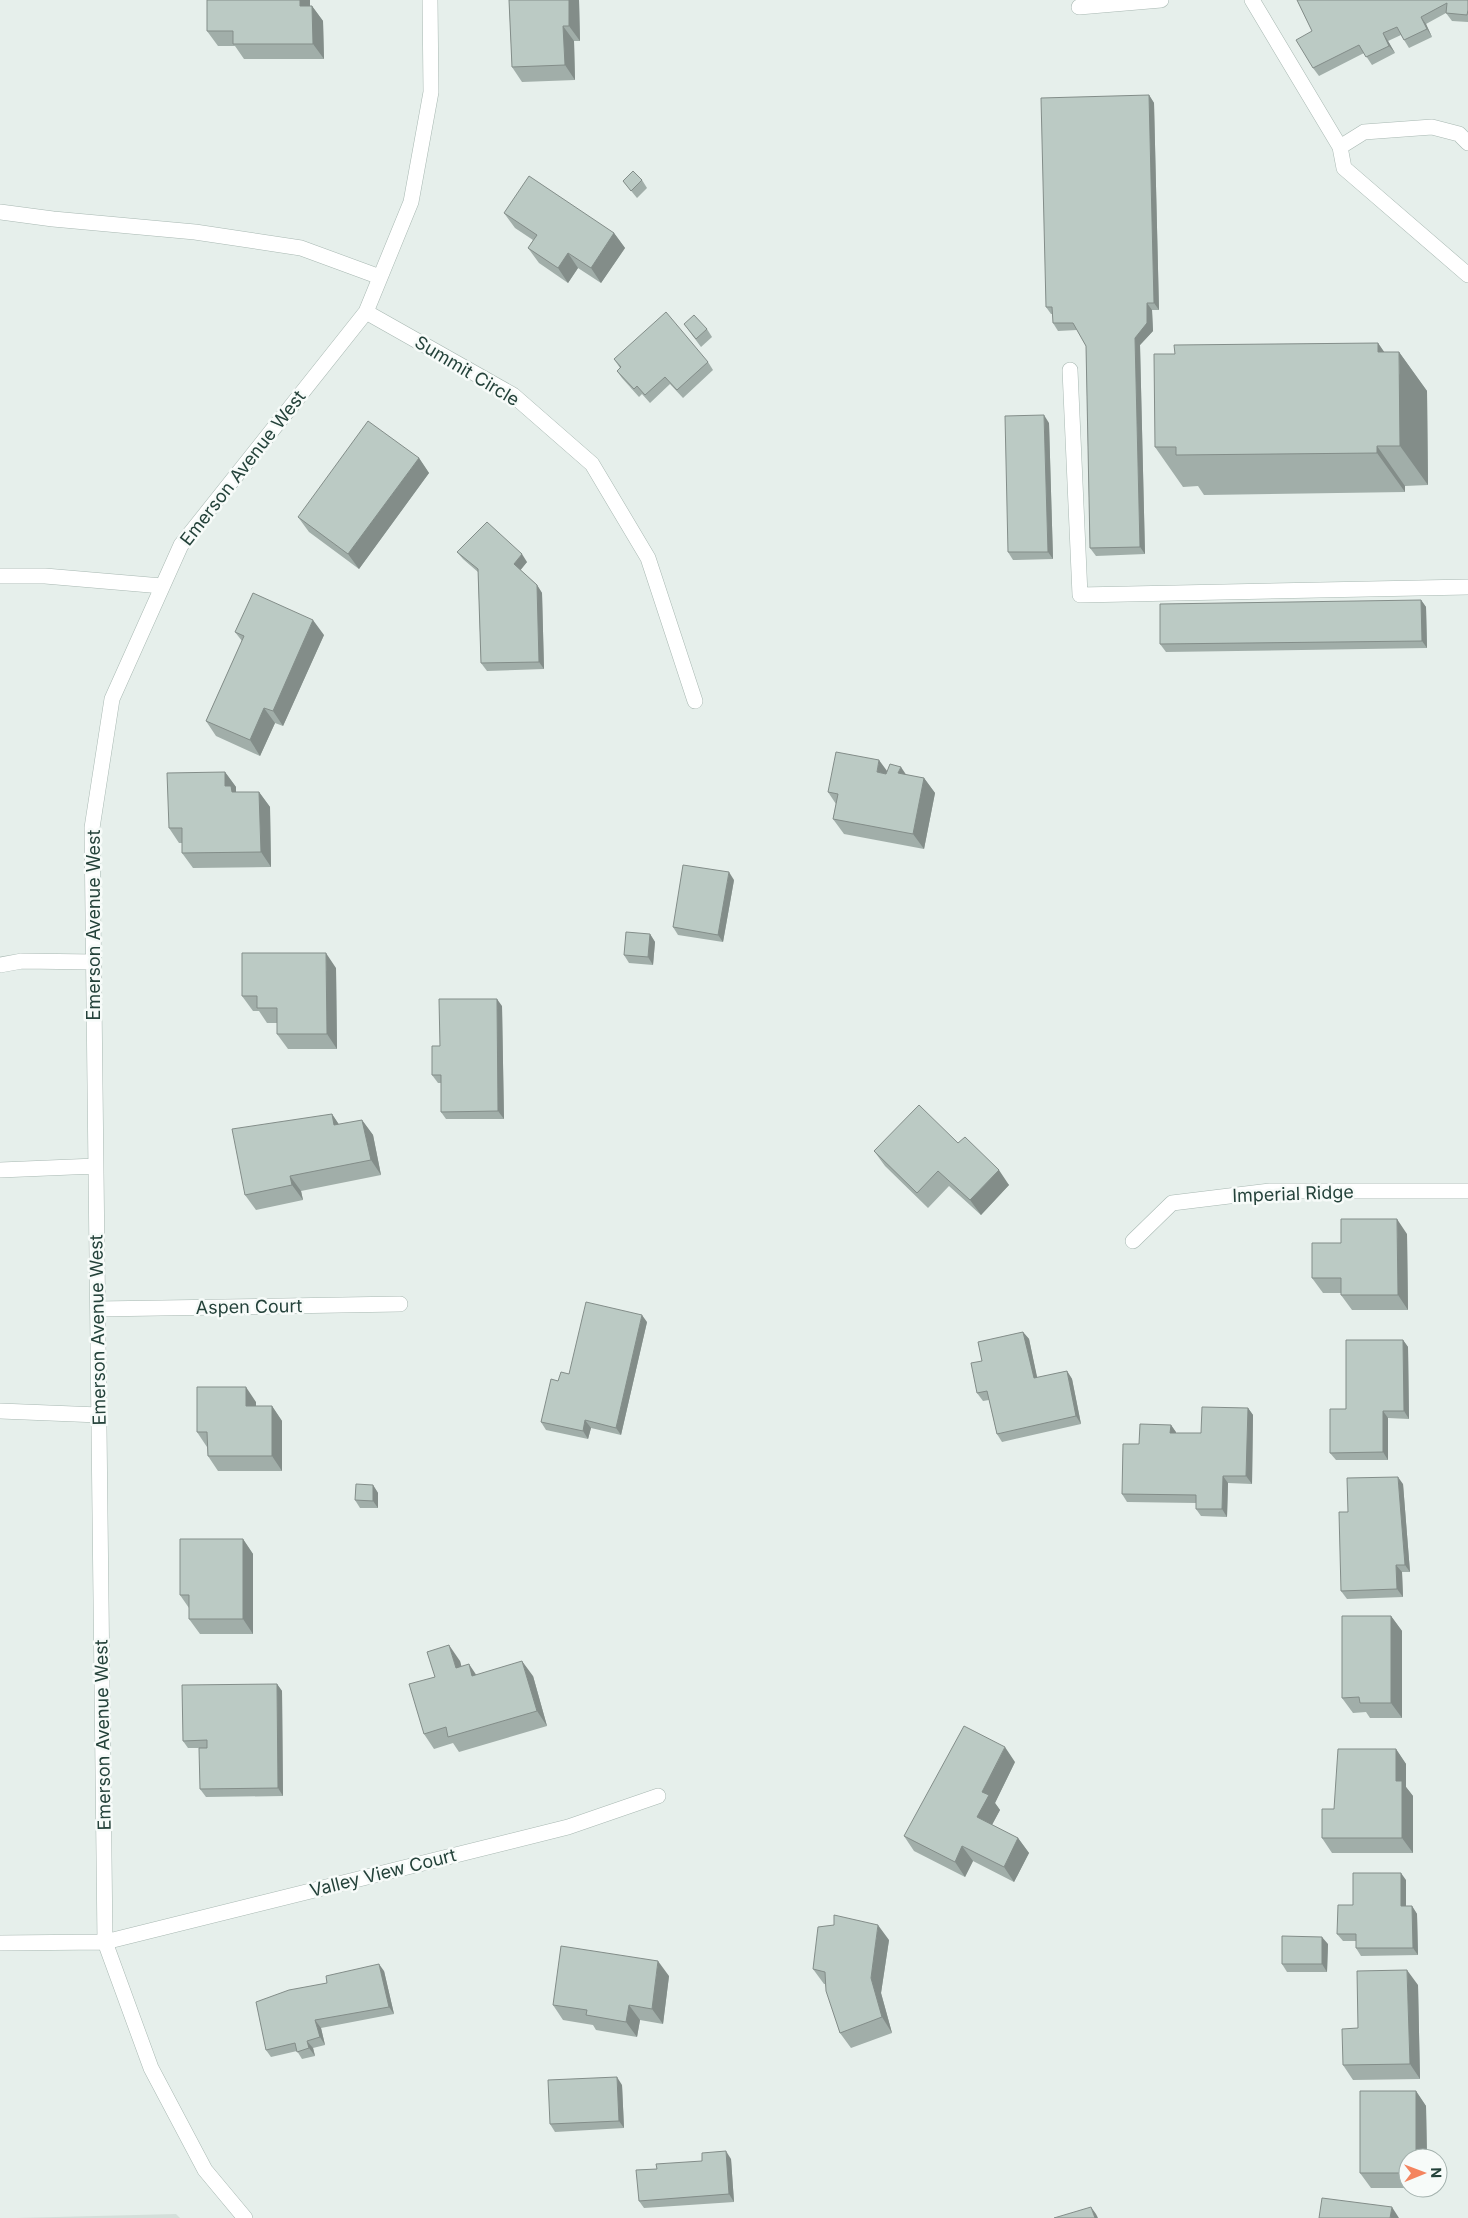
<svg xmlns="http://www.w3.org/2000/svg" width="1468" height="2218" font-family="Inter,sans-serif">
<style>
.built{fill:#d4dfda}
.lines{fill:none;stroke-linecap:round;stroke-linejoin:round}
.minor-casing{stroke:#a8b8b2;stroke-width:16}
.minor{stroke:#fff;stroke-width:15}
.wall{fill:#a1aea9}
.shaded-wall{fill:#838d89}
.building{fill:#bbcac4;stroke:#838d89}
.labels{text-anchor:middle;stroke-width:5;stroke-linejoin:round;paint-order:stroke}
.street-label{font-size:18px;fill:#24423a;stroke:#f7fbf9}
</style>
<rect width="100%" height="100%" fill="#e6efeb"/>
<path class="built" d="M176 2214 180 2218H16Z"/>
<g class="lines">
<defs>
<path id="minor" d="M1252 0 1340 147
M1079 7 1161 0
M1468 143 1459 134 1432 127 1364 132 1340 147 1344 168 1468 275
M0 212 53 219 195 232 301 248 380 277
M366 312 513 395 592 464 648 558 695 701
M1070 370 1080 595 1468 587
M0 576H45L162 586
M0 965 22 961 94 962
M0 1170 96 1166
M1133 1241 1172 1203 1270 1191H1468
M98 1309 400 1304
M0 1411 99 1415
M0 1943 105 1942 568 1827 658 1796
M245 2218 205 2170 151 2068 105 1942 92 828 112 699 181 545 366 312 411 202 431 92 430 0"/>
</defs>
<use href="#minor" class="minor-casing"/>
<use href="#minor" class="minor"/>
</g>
<path class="wall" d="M310 0V6H312L323 21 324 59H244L235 46H218L207 31Z
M509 0H579L580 41H574L575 80 522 82 512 67Z
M1297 0H1468V22L1452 21 1446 13 1426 24 1432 37 1409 48 1401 35 1388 41 1395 53 1372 65 1364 53 1319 76 1313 68 1312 31Z
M1149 95 1154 103 1159 310H1152L1153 331 1140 345 1145 554 1096 556 1090 548 1086 346 1077 330 1058 331 1053 323V314H1051L1046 307Z
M642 180 647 188 637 198 623 181Z
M504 213 614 233 625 248 601 283 578 268 568 283 539 263 528 248 533 240 515 228Z
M684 324 707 329 712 337 701 347Z
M1378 343 1384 352H1399L1427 391 1428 485 1405 486V492L1204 495 1198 486 1183 487 1155 447 1175 354Z
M614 359 708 362 713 370 683 398 670 384 650 403 642 394 639 397 622 378 617 371 620 368Z
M1049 423 1053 559 1013 560 1008 552Z
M419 458 429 473 359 569 309 532 298 517Z
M457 552 527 562 520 570 537 585 542 593 544 669 487 671 481 663 478 572 463 559Z
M1421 600 1426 607 1427 648 1166 652 1160 644Z
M235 632 324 635 283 726 275 723 260 756 216 736 206 721 242 641Z
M225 772 236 787V792H259L270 807 271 867 193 868 182 853V843H179L169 828Z
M887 772 924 778 935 793 924 849 844 834 833 819 836 804 828 792Z
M734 880 723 942 678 935 673 927Z
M650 934 655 942 653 965 629 963 624 955Z
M336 968 337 1049H288L277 1034V1023H267L259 1011H253L242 996Z
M502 1006 504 1119H446L441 1112V1083H438L432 1075 440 1046Z
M332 1114 339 1125 362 1120 373 1135 381 1175 301 1191 303 1200 256 1210 245 1195Z
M958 1143 1009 1185 981 1215 949 1186 928 1208 885 1166 874 1151Z
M1407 1234 1408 1310H1352L1341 1295V1293H1323L1312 1278Z
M647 1322 621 1435 591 1428 588 1439 546 1430 541 1422 558 1381Z
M1023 1332 1029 1339 1037 1378 1067 1371 1072 1379 1081 1424 1002 1442 997 1434 989 1400 983 1401 977 1393 982 1361Z
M1403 1340 1408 1347 1409 1419 1388 1418V1460H1336L1330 1453Z
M256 1402V1406H272L282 1421V1471H218L208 1456 207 1447 197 1432Z
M1248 1408 1253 1415 1252 1484 1228 1483 1227 1517 1201 1516 1196 1509V1503L1127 1502 1122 1494 1139 1444 1171 1425 1176 1433H1201Z
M1403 1484 1410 1572H1402L1403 1597 1347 1599 1341 1591 1348 1512Z
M373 1485 378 1493V1508H360L355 1500Z
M243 1539 253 1554V1634H200L189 1619V1608L180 1595Z
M1391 1616 1402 1631V1718H1370L1366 1712 1353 1713 1342 1698Z
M460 1661 461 1666 476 1675 533 1676 547 1726 459 1752 453 1743 434 1749 424 1734 435 1677Z
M277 1684 282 1691 283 1796 206 1797 200 1789 207 1748H188L183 1741Z
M1396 1749 1406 1764V1787L1413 1796V1853H1332L1322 1838 1334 1809Z
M1015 1762 995 1803 1000 1810 992 1825 1018 1838 1029 1853 1014 1882 973 1861 965 1877 914 1851 904 1836Z
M1406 1880V1906H1412L1417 1914 1418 1955 1361 1956 1356 1948V1941H1343L1337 1934 1353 1905Z
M889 1940 881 1993 892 2033 851 2048 840 2033 825 1984H824L813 1969Z
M1328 1944 1327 1972H1287L1282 1964Z
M384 1971 394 2014 321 2028 325 2045 313 2048 315 2056 302 2059 297 2051 271 2057 266 2050Z
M669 1976 663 2024 640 2020 637 2037 596 2030 593 2025 563 2020 553 2005Z
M1418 1985 1420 2079 1353 2080 1343 2065Z
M622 2085 624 2128 555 2132 550 2124Z
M1416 2091 1426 2106 1427 2158H1408V2188H1371L1360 2173Z
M731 2159 734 2202 644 2208 639 2201 657 2169Z"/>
<path class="shaded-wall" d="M300 0H310V21L300 6Z
M569 0H579L580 41 569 26Z
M312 6 323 21 324 59 313 44Z
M1421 17 1426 24 1432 37 1427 29Z
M563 26 574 41 575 80 565 65Z
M1383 33 1388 41 1395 53 1389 46Z
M1149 95 1154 103 1159 310 1154 303Z
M614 233 625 248 601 283 591 268Z
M568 253 578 268 568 283 558 268Z
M1147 303 1152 310 1153 331 1140 345 1145 554 1140 547 1135 338Z
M1378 343 1400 375 1399 352 1427 391 1428 485 1400 446 1378 352Z
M1044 415 1049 423 1053 559 1048 552Z
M1377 446 1405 486V492L1377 453Z
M419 458 429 473 359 569 348 554Z
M522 554 527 562 519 572 514 564Z
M537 585 542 593 544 669 539 662Z
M1421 600 1426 607 1427 648 1422 641Z
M313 620 324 635 283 726 273 711Z
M264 708 275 723 260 756 250 740Z
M879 760 890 775 877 772Z
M901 767 911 782 898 773Z
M225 772 236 787V792L242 807 225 786Z
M924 778 935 793 924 849 913 834Z
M259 792 270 807 271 867 261 852Z
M729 872 734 880 723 942 718 935Z
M650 934 655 942 653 965 648 957Z
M326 953 336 968 337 1049 327 1034Z
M497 999 502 1006 504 1119 498 1111Z
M332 1114 342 1129 334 1125Z
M362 1120 373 1135 381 1175 371 1160Z
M999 1170 1009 1185 981 1215 970 1200Z
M290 1176 301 1191 303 1200 292 1185Z
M1397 1219 1407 1234 1408 1310 1398 1295Z
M642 1315 647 1322 621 1435 616 1428Z
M1023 1332 1029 1339 1039 1386 1034 1378Z
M1403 1340 1408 1347 1409 1419 1404 1411Z
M1067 1371 1072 1379 1081 1424 1076 1416Z
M246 1387 256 1402V1421L246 1406Z
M272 1406 282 1421V1471L272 1456Z
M1248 1408 1253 1415 1252 1484 1246 1476Z
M1383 1411 1388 1418V1460L1383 1452Z
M585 1420 591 1428 588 1439 583 1431Z
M1171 1425 1176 1432V1440L1170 1433Z
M1223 1476 1228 1483 1227 1517 1222 1509Z
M1398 1477 1403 1484 1410 1572 1405 1565Z
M373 1485 378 1493V1508L373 1501Z
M243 1539 253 1554V1634L243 1619Z
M1396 1565 1402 1572 1403 1597 1397 1589Z
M1391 1616 1402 1631V1718L1391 1703Z
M449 1645 460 1661 466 1683 456 1668Z
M522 1661 533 1676 547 1726 537 1711Z
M469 1664 479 1679 472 1676Z
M277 1684 282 1691 283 1796 278 1788Z
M1005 1747 1015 1762 995 1803 1000 1810 988 1832 977 1817 982 1792Z
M1396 1749 1406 1764V1787L1413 1796V1853L1402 1838 1396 1781Z
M1018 1838 1029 1853 1014 1882 1004 1867Z
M962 1846 973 1861 965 1877 955 1862Z
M1401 1873 1406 1880V1914L1401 1906Z
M1412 1906 1417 1914 1418 1955 1413 1948Z
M878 1925 889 1940 881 1993 892 2033 882 2017 871 1978Z
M1322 1937 1328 1944 1327 1972 1322 1964Z
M658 1961 669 1976 663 2024 652 2009Z
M379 1964 384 1971 394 2014 389 2007Z
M1407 1970 1418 1985 1420 2079 1410 2064Z
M629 2005 640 2020 637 2037 626 2022Z
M315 2020 321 2028 325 2045 320 2037Z
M307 2041 313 2048 315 2056 309 2048Z
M617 2077 622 2085 624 2128 619 2121Z
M1416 2091 1426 2106 1427 2158H1416Z
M726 2151 731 2159 734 2202 729 2194Z
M1091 2207 1096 2214 1098 2218H1095Z
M1392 2207 1399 2218H1390Z"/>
<path class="building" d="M207 0H300V6H312L313 44H233V31H207Z
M509 0H569V26H563L565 65 512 67Z
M1297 0H1468V10L1467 15 1446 13 1447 3 1421 17 1427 29 1404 40 1397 27 1383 33 1389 46 1366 57 1359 45 1313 68 1296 40 1312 31Z
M1149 95 1154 303H1147V323L1135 338 1140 547 1090 548 1086 346 1073 323H1053L1052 307H1046L1041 98Z
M633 171 642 180 631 191 623 181Z
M529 176 614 233 591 268 568 253 558 268 528 248 537 235 504 213Z
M666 312 708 362 677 390 665 377 645 395 637 386 634 389 617 371 621 367 614 359Z
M694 315 707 329 696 339 684 324Z
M1378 343V352H1399L1400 446H1377V453L1176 455V447H1155L1154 354H1175L1174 345Z
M1044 415 1048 552H1008L1005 416Z
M368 421 419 458 348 554 298 517Z
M487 522 522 554 514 564 537 585 539 662 481 663 478 569 457 552Z
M253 593 313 620 273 711 264 708 250 740 206 721 244 636 235 632Z
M1421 600 1422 641 1160 644V604Z
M836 752 879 760 877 772 886 774 890 764 901 767 898 773 924 778 913 834 833 819 838 794 828 792Z
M225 772V786H231L232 792H259L261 852 182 853V828H169L167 773Z
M683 865 729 872 718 935 673 927Z
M626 932 650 934 648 957 624 955Z
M242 953H326L327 1034H277V1008H257V996H242Z
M439 999H497L498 1111 441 1112V1075H432V1046H440Z
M919 1105 958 1143 965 1137 999 1170 970 1200 938 1171 917 1193 874 1151Z
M332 1114 334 1125 362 1120 371 1160 290 1176 292 1185 245 1195 232 1129Z
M1341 1219H1397L1398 1295H1341V1278H1312V1243H1341Z
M586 1302 642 1315 616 1428 585 1420 583 1431 541 1422 551 1379 558 1381 561 1372 569 1374Z
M1023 1332 1034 1378 1067 1371 1076 1416 997 1434 987 1391 977 1393 971 1363 982 1361 978 1342Z
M1346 1340H1403L1404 1411H1383V1452L1330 1453V1409H1346Z
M197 1387H246V1406H272V1456H208L207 1432H197Z
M1202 1407 1248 1408 1246 1476H1223L1222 1509H1196V1495L1122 1494 1123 1444H1139L1140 1424 1171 1425 1170 1433H1201Z
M1398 1477 1405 1565H1396L1397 1589 1341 1591 1339 1512H1348L1347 1478Z
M356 1484 373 1485V1501L355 1500Z
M180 1539H243V1619H189V1595H180Z
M1342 1616H1391V1703H1360L1359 1697 1342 1698Z
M449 1645 456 1668 469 1664 472 1676 522 1661 537 1711 448 1737 446 1727 424 1734 409 1684 435 1677 427 1652Z
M277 1684 278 1788 200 1789 199 1748H207V1740L183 1741 182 1685Z
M964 1726 1005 1747 982 1792 989 1795 977 1817 1018 1838 1004 1867 962 1846 955 1862 904 1836Z
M1338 1749H1396V1781H1402V1838H1322V1809H1334Z
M1353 1873H1401V1906H1412L1413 1948H1356V1934H1337L1338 1905H1353Z
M834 1915 878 1925 871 1978 882 2017 840 2033 826 1991 825 1972 813 1969 818 1927 834 1925Z
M1282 1936 1322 1937V1964H1282Z
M561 1946 658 1961 652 2009 629 2005 626 2022 586 2015 587 2010 553 2005Z
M379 1964 389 2007 315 2020 320 2037 307 2041 309 2048 297 2052 295 2043 266 2050 256 2002 289 1990 327 1983 326 1976Z
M1407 1970 1410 2064 1343 2065 1342 2029 1358 2028 1357 1971Z
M617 2077 619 2121 550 2124 548 2080Z
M1360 2091H1416V2158H1408V2173H1360Z
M726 2151 729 2194 639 2201 636 2170 657 2169 656 2164 702 2161V2153Z
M1322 2198 1392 2207 1390 2218H1319Z
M1091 2207 1095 2218H1054Z"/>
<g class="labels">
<g class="street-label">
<text transform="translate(467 371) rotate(31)" y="6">Summit Circle</text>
<text transform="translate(243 468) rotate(-52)" y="6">Emerson Avenue West</text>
<text transform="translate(94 925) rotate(-90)" y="6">Emerson Avenue West</text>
<text transform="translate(1293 1194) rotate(-2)" y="6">Imperial Ridge</text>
<text transform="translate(249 1307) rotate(-1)" y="6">Aspen Court</text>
<text transform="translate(98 1330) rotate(-91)" y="6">Emerson Avenue West</text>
<text transform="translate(103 1735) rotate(-91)" y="6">Emerson Avenue West</text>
<text transform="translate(383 1873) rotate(-14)" y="6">Valley View Court</text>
</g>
</g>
<g transform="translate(1423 2173) rotate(89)"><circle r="24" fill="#f7fbf9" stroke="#a3b1ad"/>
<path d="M0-4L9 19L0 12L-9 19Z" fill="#f4845f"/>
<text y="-8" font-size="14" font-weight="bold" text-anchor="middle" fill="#24423a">N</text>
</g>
</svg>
